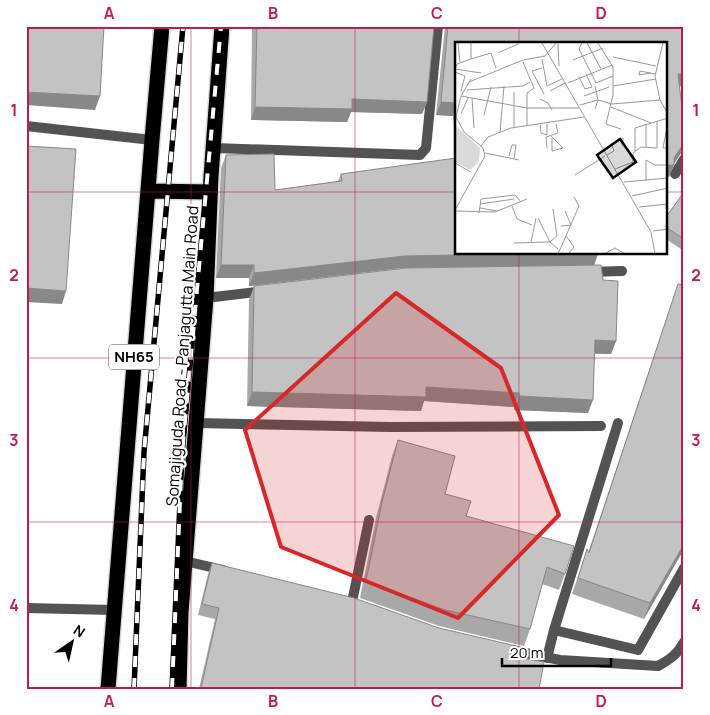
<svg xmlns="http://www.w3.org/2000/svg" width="710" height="715" font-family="Manrope,sans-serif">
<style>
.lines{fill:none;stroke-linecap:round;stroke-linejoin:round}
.highway-casing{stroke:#dbdbdb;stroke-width:18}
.lane{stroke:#535353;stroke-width:10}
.street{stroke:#535353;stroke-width:10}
.highway{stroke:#000;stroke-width:15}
.rail-casing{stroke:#000;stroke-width:5.5}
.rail{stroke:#fff;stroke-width:4;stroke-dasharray:11;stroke-linecap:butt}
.wall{fill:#a8a8a8}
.shaded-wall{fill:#888}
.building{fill:#c3c3c3;stroke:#888}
.marked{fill:#d62828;fill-opacity:0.2;stroke:#d62828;stroke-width:4;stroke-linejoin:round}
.grid{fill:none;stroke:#c2185b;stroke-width:1;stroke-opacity:0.55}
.labels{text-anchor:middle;stroke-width:4.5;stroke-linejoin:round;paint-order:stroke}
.shield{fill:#fff;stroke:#4c4c4c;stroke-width:1}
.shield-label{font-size:15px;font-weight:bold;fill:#000}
.street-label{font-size:16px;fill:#000;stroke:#fff}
.inset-road{fill:none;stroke:#999;stroke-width:1}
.view{fill:#000;fill-opacity:0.15;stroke:#000;stroke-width:2.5}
.inset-edge{fill:none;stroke:#000;stroke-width:2.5}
.neatline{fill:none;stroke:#c2185b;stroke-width:2}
.grid-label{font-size:16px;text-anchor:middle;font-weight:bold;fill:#c2185b}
</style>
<rect width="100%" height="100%" fill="#fff"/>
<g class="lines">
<defs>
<path id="highway" d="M148 191 210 192
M108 689 152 140 162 26
M179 689 181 612 206 298 211 177 222 26"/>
</defs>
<use href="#highway" class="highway-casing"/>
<path class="lane" d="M588 272 622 271
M206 298 265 291
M196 423 390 427 601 426
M352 602 369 520
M26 608 114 610
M554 630 638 650 684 568
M547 658 554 630 618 423"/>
<path class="street" d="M26 126 152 140
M214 148 420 155 426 148 438 26
M675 174 684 159
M185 561 223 570
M511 650 560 660 658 666C669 660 678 654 684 642"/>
<use href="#highway" class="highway"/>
<defs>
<path id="rail" d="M134 689 144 452 183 26
M172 689 182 454 221 26"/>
</defs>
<use href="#rail" class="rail-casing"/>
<use href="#rail" class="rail"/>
</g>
<path class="wall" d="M252 26H434L427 102 422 114 351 112 347 122 251 120Z
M445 26H684L680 86 681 153 674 164 669 177 666 178V44H456V151L453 116 436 115Z
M226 155 275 190 338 181 341 174 456 254H598L594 265 401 268 249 286V278H216L221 168Z
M684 192V251L666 239V217Z
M603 280 616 341 611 354H595L588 413 514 410V407L424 401 421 411 247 406 249 300 254 286Z
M678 284 684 549 644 619 572 594 587 549 588 553Z
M398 440 466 516 565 574 559 590 542 584 530 629 524 646 439 626 360 598 376 518 392 456Z
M212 563 522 658 539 689H199L215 619 198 615 208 574Z"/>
<path class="shaded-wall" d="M678 74H684V86L674 87Z
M26 92 100 96 95 110 26 105Z
M352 99 427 102 422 114 351 112 347 122 251 120 255 107Z
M441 102 456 103V106L453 116 436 115Z
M684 143 681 153 673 165H674L669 177 666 178V165Z
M505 254H598L594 265 401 268 249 286 254 273 405 256Z
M221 265H254L249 278H216Z
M26 288 66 291 62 304 26 302Z
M595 340 616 341 611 354 590 353Z
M426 387 519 393 514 407 424 401 421 411 247 406 252 392Z
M519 396 593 400 588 413 514 410Z
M684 544V549L644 619 650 603Z"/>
<path class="building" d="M26 26H104L100 96 26 92Z
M257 26H434L427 102 352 99V109L255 107Z
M448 26H684V74H678L684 124V143L674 158V165H666V44H456V103L441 102Z
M26 146 76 149 66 291 26 288Z
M274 154 275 190 342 181 341 174 456 158V254H505L405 256 254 273V265H221L226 155Z
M684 192V239L666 227V217Z
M601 265 603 280 618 281 616 341 595 340 593 400 519 396V393L426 387V397L252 392 254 286 406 268Z
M678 284 684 285V544L650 603 578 578 587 549 589 553Z
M398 440 455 456 445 494 471 501 466 516 574 546 565 574 547 567 530 629 445 610 366 581 382 502Z
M212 563 354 598 439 628 525 648 522 658 544 662 539 689H206L201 688 219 608 202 604Z"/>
<path class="marked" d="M396 293 501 368 559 515 458 618 281 547 245 430Z"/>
<path class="grid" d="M191 26V689M355 26V689M519 26V44M26 192H456M666 192H684M519 254V689M26 358H684M26 522H684"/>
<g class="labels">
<rect class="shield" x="109" y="344.5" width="50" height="25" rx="4"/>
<g class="shield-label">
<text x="134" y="362">NH65</text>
</g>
<g class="street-label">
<text transform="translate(182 356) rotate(-86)" y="6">Somajiguda Road - Panjagutta Main Road</text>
</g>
</g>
<g transform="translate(455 42)">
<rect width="212" height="212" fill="#fff"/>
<path d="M0 83 25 106 24 119 16 128 0 120Z" fill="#dadada"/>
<path class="inset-road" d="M3 1 5 20M16 1V17L36 11 41 26M87 1 196 190 200 212M127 1 124 7 141 41 158 34M132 1 146 27M143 1 158 25V53L151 82 166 87M208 1 200 34 205 58 213 72M103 2 104 24M43 11 63 2M158 15 201 24M87 17 92 44 107 37M118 18 148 6M68 20 79 46 72 51V84M87 26 77 29 89 52M0 27 2 22 16 17M0 27 26 31M0 30 10 34 6 49M196 31 184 33 185 29 200 32M124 35 130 47 137 45 131 32M14 40 68 18 90 14 101 1M113 41 157 23M140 44 143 58 140 67M158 44 201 37M12 48 68 44 75 40M95 49 110 41M6 54 72 66H124M129 54 154 45M17 56 19 86M85 57 93 61 97 68M125 63 143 58 157 62 205 58M156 65 196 81M6 72 13 56M29 73 36 45M191 82V106M85 83 86 91 92 93V82M59 85V50M45 90 49 44M211 90 208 106H213M96 94 108 106 97 109V96M26 104 33 95 56 86 129 75M92 106 91 95 103 91 101 82M180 109V86L213 76M30 111 64 118M152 113 159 109 157 103 168 96V104M54 114 57 103H61L59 117M0 121 16 130M160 127 178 120V111L186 105 202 106V80M120 133 150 114M191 139V118L200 123H213M169 140 213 136M177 154 213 146M25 162 59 157M57 164 62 177 77 183M184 165 213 162M25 166 42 169M0 168 30 114 28 106 9 90 1 75 6 54 16 37M0 169 40 170 72 157M24 171 26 157 60 153 66 160M83 176 95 200 103 207M106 184 116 183 110 169M198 189 213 187M111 194 119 205 113 212M76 200 81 176M59 201 95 200 102 194 98 167M103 212 124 164 119 155M149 212 160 206 170 212"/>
<path class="view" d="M165 97 181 120 158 136 142 113Z"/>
<rect width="212" height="212" class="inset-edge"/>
</g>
<rect width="710" height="715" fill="none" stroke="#ffffff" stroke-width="55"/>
<g transform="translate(72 642) rotate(34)" stroke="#ffffff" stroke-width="4" paint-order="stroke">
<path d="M0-4L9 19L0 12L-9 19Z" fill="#000000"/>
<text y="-8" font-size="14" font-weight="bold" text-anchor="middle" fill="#000000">N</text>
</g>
<path d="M502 658v8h109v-8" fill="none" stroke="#000000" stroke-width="2.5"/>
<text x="510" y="658" font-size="15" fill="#000000" stroke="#ffffff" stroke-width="4" paint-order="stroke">20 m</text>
<rect x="28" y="28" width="654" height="660" class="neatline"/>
<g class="grid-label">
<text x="109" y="19">A</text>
<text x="273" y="19">B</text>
<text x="437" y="19">C</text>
<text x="601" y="19">D</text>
<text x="14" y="116">1</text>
<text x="696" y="116">1</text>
<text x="14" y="281">2</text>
<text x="696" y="281">2</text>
<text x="14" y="446">3</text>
<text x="696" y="446">3</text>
<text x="14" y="611">4</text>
<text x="696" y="611">4</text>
<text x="109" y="707">A</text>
<text x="273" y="707">B</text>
<text x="437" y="707">C</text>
<text x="601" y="707">D</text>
</g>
</svg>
